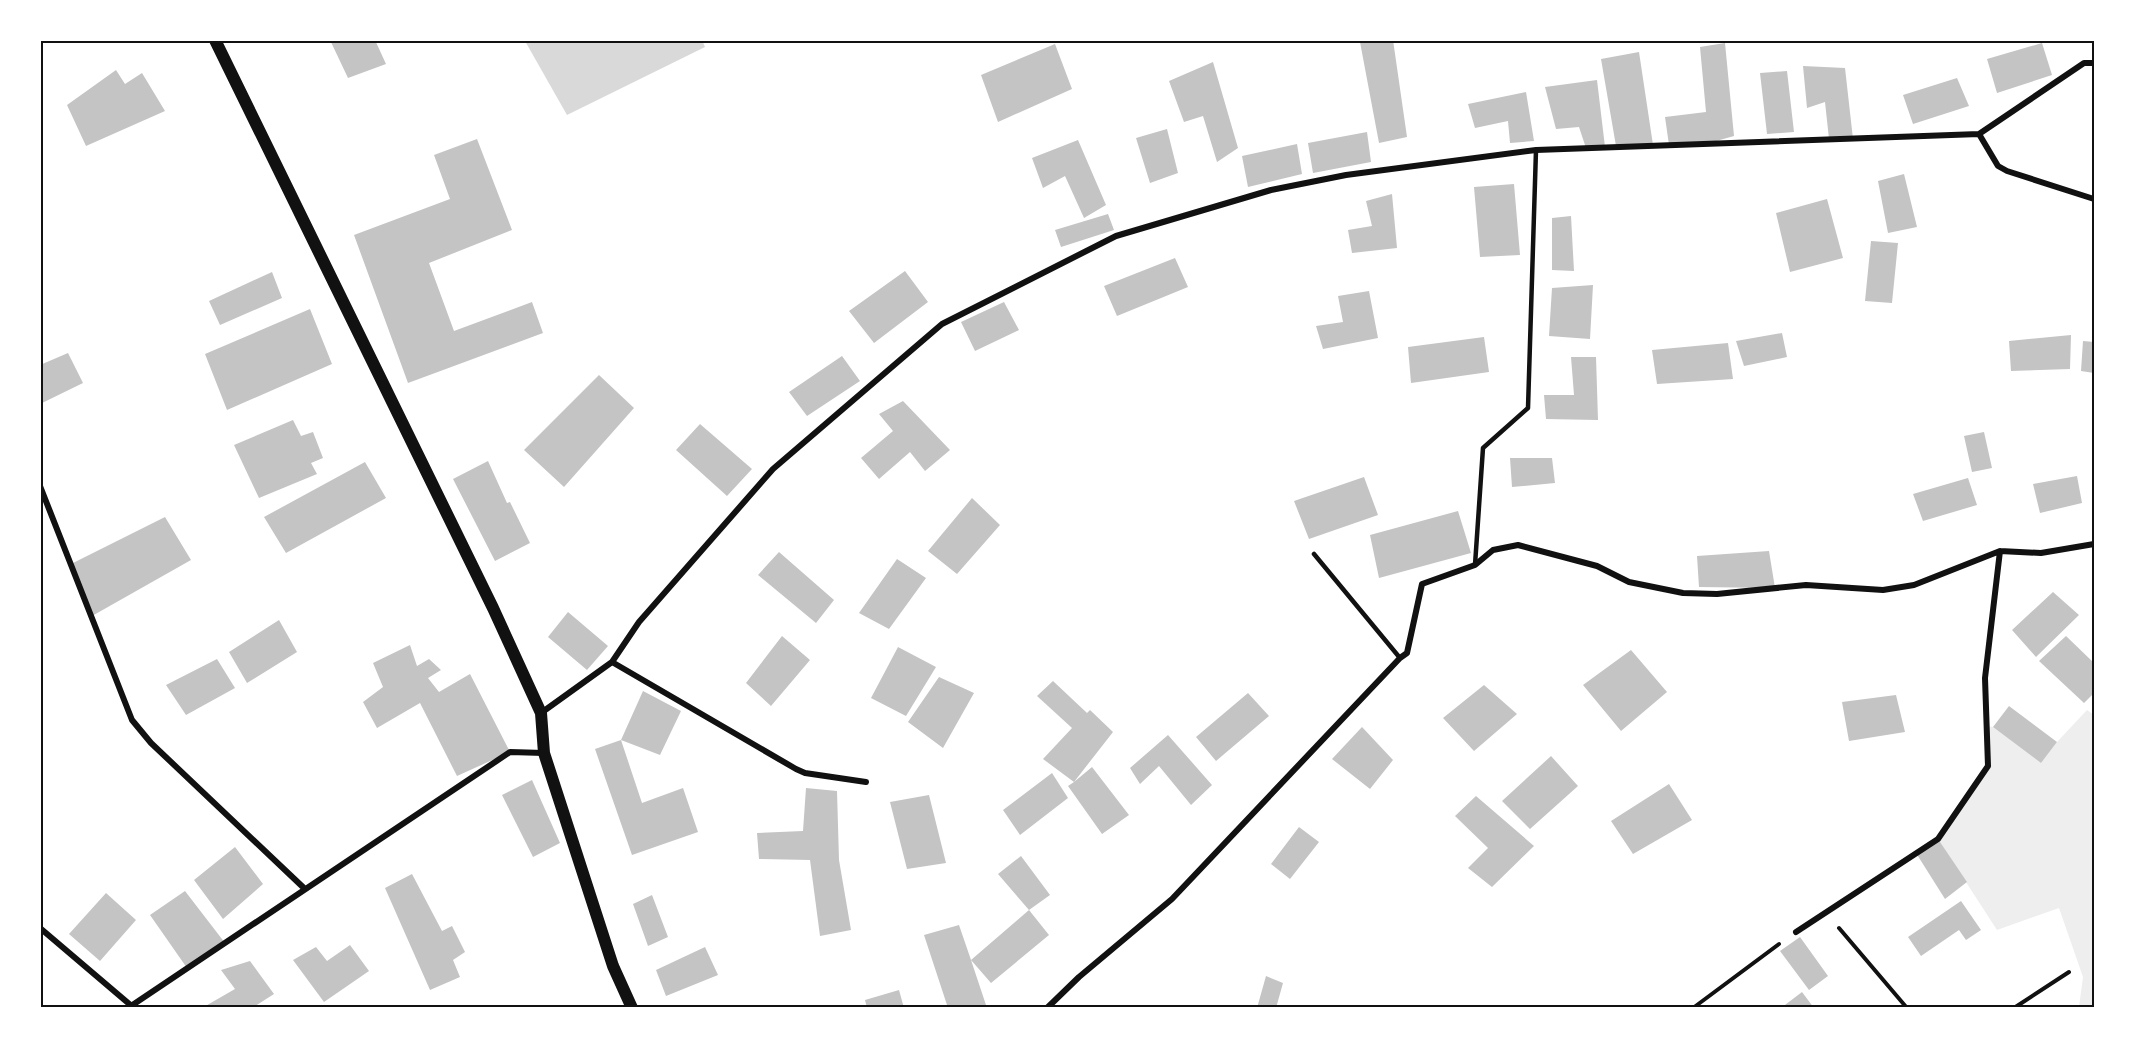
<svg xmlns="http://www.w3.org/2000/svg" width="2135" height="1048" font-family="Montserrat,sans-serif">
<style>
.green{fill:#eee}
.water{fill:#d9d9d9}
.building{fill:#c4c4c4}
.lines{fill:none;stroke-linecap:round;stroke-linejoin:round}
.path{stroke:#111;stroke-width:4}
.service{stroke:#111;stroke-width:4.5}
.minor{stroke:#111;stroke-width:6}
.secondary{stroke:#111;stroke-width:12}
.neatline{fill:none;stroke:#111;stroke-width:2}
</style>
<rect width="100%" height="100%" fill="#fff"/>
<path class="green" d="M2087 710 2094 715V1007H2079L2083 977 2059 908 1997 930 1938 839 1988 766 1986 726 1993 727 2041 763 2057 742Z"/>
<path class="water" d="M702 40 705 47 567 115 525 41Z"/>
<path class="building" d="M330 40H375L386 64 348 78Z
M1367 40H1393L1407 137 1379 143 1360 42Z
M1725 43 1734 136 1709 143 1669 145 1665 117 1706 112 1700 47Z
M2042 43 2052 75 1997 93 1987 59Z
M1055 44 1072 89 998 122 981 75Z
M1639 52 1653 145 1616 146 1601 59Z
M1213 62 1238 148 1217 162 1203 116 1184 122 1169 81Z
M1803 66 1845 68 1853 139H1829L1825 102 1807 108Z
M116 70 125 84 142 73 165 111 86 146 67 105Z
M1787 71 1794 132 1767 134 1760 73Z
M1957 78 1969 106 1913 124 1903 95Z
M1597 80 1605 147 1586 148 1579 127 1556 129 1545 87Z
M1526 92 1534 141 1510 143 1508 121 1475 128 1468 104Z
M1167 129 1178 173 1150 183 1136 138Z
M1367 132 1371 162 1313 173 1308 143Z
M477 139 512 230 429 263 454 331 532 302 543 333 408 383 354 235 450 199 434 155Z
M1078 140 1106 205 1084 218 1065 176 1043 188 1032 158Z
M1297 144 1302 174 1248 187 1242 156Z
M1904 174 1917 227 1888 233 1878 181Z
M1514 184 1520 255 1480 257 1474 187Z
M1392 194 1397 248 1352 253 1348 230 1372 226 1366 201Z
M1827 199 1843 258 1790 272 1776 213Z
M1108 214 1114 230 1061 247 1055 230Z
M1571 216 1574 271 1552 270V218Z
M1871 241 1898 243 1892 303 1865 301Z
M1175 258 1188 287 1117 316 1104 286Z
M905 271 928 302 874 343 849 311Z
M272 272 282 298 220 325 209 301Z
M1593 285 1590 339 1549 336 1552 288Z
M1369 291 1378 338 1323 349 1316 326 1343 322 1338 296Z
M1004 302 1019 330 975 351 961 322Z
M310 309 332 364 227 410 205 354Z
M1782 333 1787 357 1744 366 1736 341Z
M2071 335 2070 369 2011 371 2009 341Z
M1484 337 1489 372 1411 383 1408 347Z
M2083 341 2094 342V373L2081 371Z
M1728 343 1733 379 1657 384 1652 350Z
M68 353 83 383 40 404V365Z
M842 356 860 381 807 416 789 392Z
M1571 357H1596L1598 420 1546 419 1544 395H1574Z
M599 375 634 408 564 487 524 450Z
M903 401 950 450 925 471 910 452 879 479 861 458 893 431 879 414Z
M293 420 301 436 313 432 323 458 311 463 317 474 259 498 234 445Z
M700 424 752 469 727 496 676 450Z
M1984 432 1992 468 1972 472 1964 436Z
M1510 458H1552L1555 483 1512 487Z
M488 461 507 503 510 502 530 543 495 561 453 479Z
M365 462 386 498 286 553 264 517Z
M2077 476 2082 503 2040 513 2033 484Z
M1364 477 1378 515 1309 539 1294 501Z
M1968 478 1977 505 1923 521 1913 494Z
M972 498 1000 525 957 574 928 551Z
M1458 511 1471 553 1379 578 1370 535Z
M165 517 191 560 92 616 71 564Z
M1769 551 1775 588 1699 587 1697 556Z
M779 552 834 600 816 623 758 575Z
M897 559 926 578 889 629 859 613Z
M2053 592 2079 615 2036 657 2012 630Z
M568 612 608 646 587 670 548 637Z
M279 620 297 652 247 683 229 652Z
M782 636 810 660 771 706 746 683Z
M2066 636 2094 663V693L2084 703 2039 661Z
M410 645 417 666 429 659 441 670 428 678 439 692 470 674 510 752 457 776 420 703 377 728 363 702 383 687 373 663Z
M898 647 936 667 906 716 871 698Z
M1631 650 1667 692 1621 731 1583 685Z
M217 659 235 688 186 715 166 685Z
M939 677 974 693 943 748 908 722Z
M1053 681 1087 713 1090 710 1113 732 1074 782 1092 767 1129 815 1102 834 1068 786 1074 782 1043 759 1072 728 1037 696Z
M1484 685 1517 714 1474 751 1443 718Z
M643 691 681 711 660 755 621 740Z
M1248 693 1269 716 1216 761 1196 737Z
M1896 695 1905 732 1849 741 1842 702Z
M2009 706 2057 742 2041 763 1993 727Z
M1362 727 1393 760 1370 789 1332 759Z
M1168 735 1212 785 1191 805 1159 766 1140 784 1130 768Z
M621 740 642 803 683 788 698 832 632 855 595 749Z
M1551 756 1578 786 1530 829 1502 801Z
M1052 773 1068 798 1020 835 1003 810Z
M532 780 560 843 533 857 502 795Z
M1669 784 1692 820 1633 854 1611 821Z
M806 788 837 791 839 860 851 930 820 936 810 860 759 859 757 833 803 831Z
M929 795 946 863 907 869 890 802Z
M1476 796 1534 846 1492 887 1468 868 1488 848 1455 816Z
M1299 827 1319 842 1290 879 1271 864Z
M1938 839 1967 882 1945 899 1916 853Z
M235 847 263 884 223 919 194 880Z
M1021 856 1050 895 1029 910 998 874Z
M412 874 442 931 452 926 465 952 453 960 460 977 430 990 385 888Z
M185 891 225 943 187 968 150 915Z
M106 893 136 920 100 961 69 934Z
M652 895 668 937 648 946 633 904Z
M1961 901 1981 930 1966 940 1959 930 1921 956 1908 937Z
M1029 910 1049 935 991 983 971 960Z
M959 925 971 960 987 1008H948L924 935Z
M1800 937 1828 976 1809 990 1780 951Z
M350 945 369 971 324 1002 293 960 316 947 327 961Z
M705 947 718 975 666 996 656 970Z
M250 961 274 994 252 1008H202L235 989 221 970Z
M1266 976 1283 983 1276 1008H1257Z
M899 990 904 1008H867L865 1000Z
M1802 992 1814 1008H1781Z"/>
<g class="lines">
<path class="path" d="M1839 928 1907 1008
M1693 1008 1779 944
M2014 1008 2069 972"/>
<path class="service" d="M1314 554 1400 658
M1475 565 1483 448 1528 408 1536 150"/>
<path class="minor" d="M1979 134 1998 166 2007 171 2094 199
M40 486 132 720 151 743 305 889
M612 662 796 769 805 773 866 782
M541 713 612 662 639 622 773 469 942 324 1116 236 1271 190 1346 175 1536 150 1979 134 2084 63H2094
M40 928 134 1008
M1796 932 1938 839 1988 766 1985 678 2000 551
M128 1008 510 752 544 753
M1047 1008 1079 977 1172 899 1400 658 1407 653 1422 584 1475 565 1493 550 1518 545 1597 566 1629 582 1683 593 1717 594 1806 585 1883 590 1914 585 2000 551 2041 553 2094 544"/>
<path class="secondary" d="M215 40 493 608 541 713 544 753 613 966 632 1008"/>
</g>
<rect width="2135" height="1048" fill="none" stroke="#ffffff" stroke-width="84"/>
<rect x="42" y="42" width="2051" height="964" class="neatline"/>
</svg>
